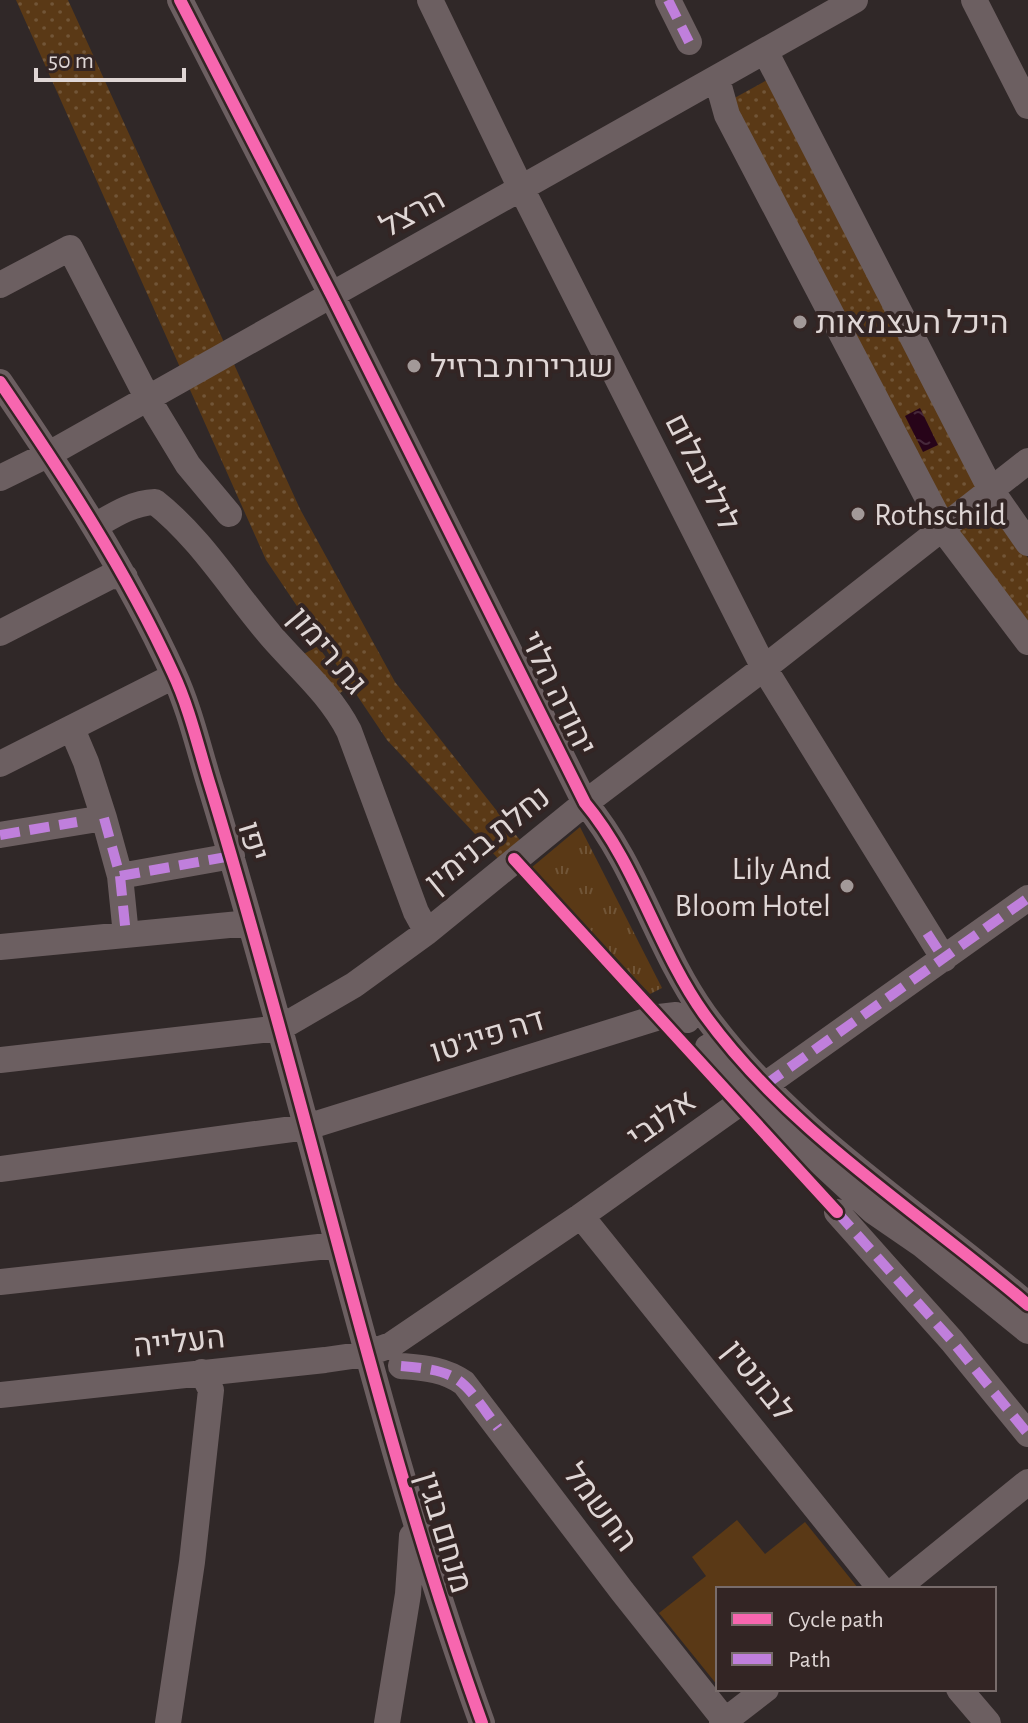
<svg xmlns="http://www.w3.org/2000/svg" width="1028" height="1723" font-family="'Alegreya Sans',Heebo,sans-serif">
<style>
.grass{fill:url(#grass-tufts)}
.park{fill:url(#park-dots)}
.garden{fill:#5a3916}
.water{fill:url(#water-ripples)}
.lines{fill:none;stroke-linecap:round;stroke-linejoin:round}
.minor{stroke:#6c5f61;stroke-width:26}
.quiet{stroke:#c07fdc;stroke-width:10;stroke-dasharray:20 10;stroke-linecap:butt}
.cycleway-casing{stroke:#332524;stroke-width:17}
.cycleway{stroke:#f766af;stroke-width:12}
.poi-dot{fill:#a29998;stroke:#332524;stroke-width:3}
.labels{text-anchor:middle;stroke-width:8;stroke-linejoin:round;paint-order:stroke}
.street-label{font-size:32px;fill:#dfd6d5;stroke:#332524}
.poi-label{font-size:32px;fill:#dfd6d5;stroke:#332524;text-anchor:start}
</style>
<defs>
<pattern id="grass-tufts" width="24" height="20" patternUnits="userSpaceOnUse" patternTransform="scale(2)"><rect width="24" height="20" fill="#5a3916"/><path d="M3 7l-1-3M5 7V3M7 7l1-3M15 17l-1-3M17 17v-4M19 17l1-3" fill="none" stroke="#715537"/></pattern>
<pattern id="park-dots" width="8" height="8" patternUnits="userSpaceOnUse" patternTransform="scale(2)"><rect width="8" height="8" fill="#5a3916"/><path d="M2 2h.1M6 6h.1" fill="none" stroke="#715537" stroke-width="1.8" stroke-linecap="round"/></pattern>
<pattern id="water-ripples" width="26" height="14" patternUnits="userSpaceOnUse" patternTransform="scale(2)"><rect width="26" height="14" fill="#270419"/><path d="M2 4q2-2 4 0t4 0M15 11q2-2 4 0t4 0" fill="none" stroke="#46283a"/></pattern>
</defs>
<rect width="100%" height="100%" fill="#302828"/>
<path class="grass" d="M580 827 662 988 650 994 531 868Z"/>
<path class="park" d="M16 0H68L300 509 395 682 527 849 505 866 387 740 266 560Z
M769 79 991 508 1028 558V631L957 533 729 101Z
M318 646 347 688 340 693 302 655Z"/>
<path class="garden" d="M737 1520 765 1554 805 1522 858 1588 718 1589V1686L659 1613 706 1576 692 1557Z"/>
<path class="water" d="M920 408 938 445 923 452 905 416Z"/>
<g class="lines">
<path class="minor" d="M180 0 332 296 585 803C637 865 657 948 704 1014 790 1133 918 1211 1028 1305
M430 0 515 176 764 668 944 959
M668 0 689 42
M974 0 1028 106
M765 51 991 490 1028 543
M717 79 727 115 947 535 1028 642
M0 285 70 248 148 399 188 465 229 514
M0 382C64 476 126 570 173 673 189 707 198 746 209 782 231 853 251 925 271 997 339 1240 396 1485 482 1723
M0 478 49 454 855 0
M95 526C114 515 132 503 155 502 201 538 234 593 272 637 299 668 330 694 349 731L416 912 427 932
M0 633 111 576 125 577
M0 764 174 676
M104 818 120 876 126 935
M0 835 104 818 86 762 72 729
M120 876 232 856
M0 947 250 923
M708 1047 749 1096 873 1211 921 1244 1028 1331
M0 1060 280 1028 354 985 427 932 585 803 764 668 1028 461
M0 1169 307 1127 659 1017 676 1015 687 1020
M837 1212 952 1341 1028 1434
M581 1216 881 1589
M0 1282 337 1245
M401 1366C424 1368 444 1369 464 1383L622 1591 727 1723
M0 1395 325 1360 366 1354 391 1345 581 1216 1028 898
M896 1589 1028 1482
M959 1689 988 1723
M168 1723 192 1562 211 1390 202 1372
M387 1723 408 1594 412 1536
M722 1723 766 1689"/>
<path class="quiet" d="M668 0 689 42
M104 818 120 876 126 935
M0 835 77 822
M120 876 232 856
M927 933 944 959
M765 1085 1028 898
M837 1212 952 1341 1028 1434
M401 1366C463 1371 462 1380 498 1428"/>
<defs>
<path id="cycleway" d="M180 0 332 296 585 803C637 865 657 948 704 1014 790 1133 918 1211 1028 1305
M0 382C64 476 126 570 173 673 189 707 198 746 209 782 231 853 251 925 271 997 339 1240 396 1485 482 1723
M514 859 837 1212"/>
</defs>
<use href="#cycleway" class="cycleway-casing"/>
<use href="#cycleway" class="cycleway"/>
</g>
<g class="poi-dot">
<circle cx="800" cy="322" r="8"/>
<circle cx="414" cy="366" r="8"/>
<circle cx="858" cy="514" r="8"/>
<circle cx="847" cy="886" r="8"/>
</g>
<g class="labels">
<g class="street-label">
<text transform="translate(412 212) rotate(-29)" y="11">הרצל</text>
<text transform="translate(703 472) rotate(63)" y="11">לילינבלום</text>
<text transform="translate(328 650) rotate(50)" y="11">גת רימון</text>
<text transform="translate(559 693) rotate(64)" y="11">יהודה הלוי</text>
<text transform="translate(487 839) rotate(-39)" y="11">נחלת בנימין</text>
<text transform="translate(254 841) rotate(73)" y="11">יפו</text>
<text transform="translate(487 1035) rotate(-17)" y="11">דה פיג'טו</text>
<text transform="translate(661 1118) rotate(-35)" y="11">אלנבי</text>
<text transform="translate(179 1341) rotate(-6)" y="11">העלייה</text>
<text transform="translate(759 1380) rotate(51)" y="11">לבונטין</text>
<text transform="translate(601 1507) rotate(53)" y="11">החשמל</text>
<text transform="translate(445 1532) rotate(73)" y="11">מנחם בגין</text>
</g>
<g class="poi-label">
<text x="816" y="333">היכל העצמאות</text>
<text x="430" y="377">שגרירות ברזיל</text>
<text x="874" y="525">Rothschild</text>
<text x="831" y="879" text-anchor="end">Lily And<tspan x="831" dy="37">Bloom Hotel</tspan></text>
</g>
</g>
<rect x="716" y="1587" width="280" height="104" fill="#332524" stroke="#786c6b" stroke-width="2"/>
<rect x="732" y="1613" width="40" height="12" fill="#f766af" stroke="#786c6b" stroke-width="2"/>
<text x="788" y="1627" font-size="24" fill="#dfd6d5">Cycle path</text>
<rect x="732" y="1653" width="40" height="12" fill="#c07fdc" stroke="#786c6b" stroke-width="2"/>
<text x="788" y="1667" font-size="24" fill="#dfd6d5">Path</text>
<path d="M36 68v12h148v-12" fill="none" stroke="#dfd6d5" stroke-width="4"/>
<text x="48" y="68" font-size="24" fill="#dfd6d5" stroke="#332524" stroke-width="6" paint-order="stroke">50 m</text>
</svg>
